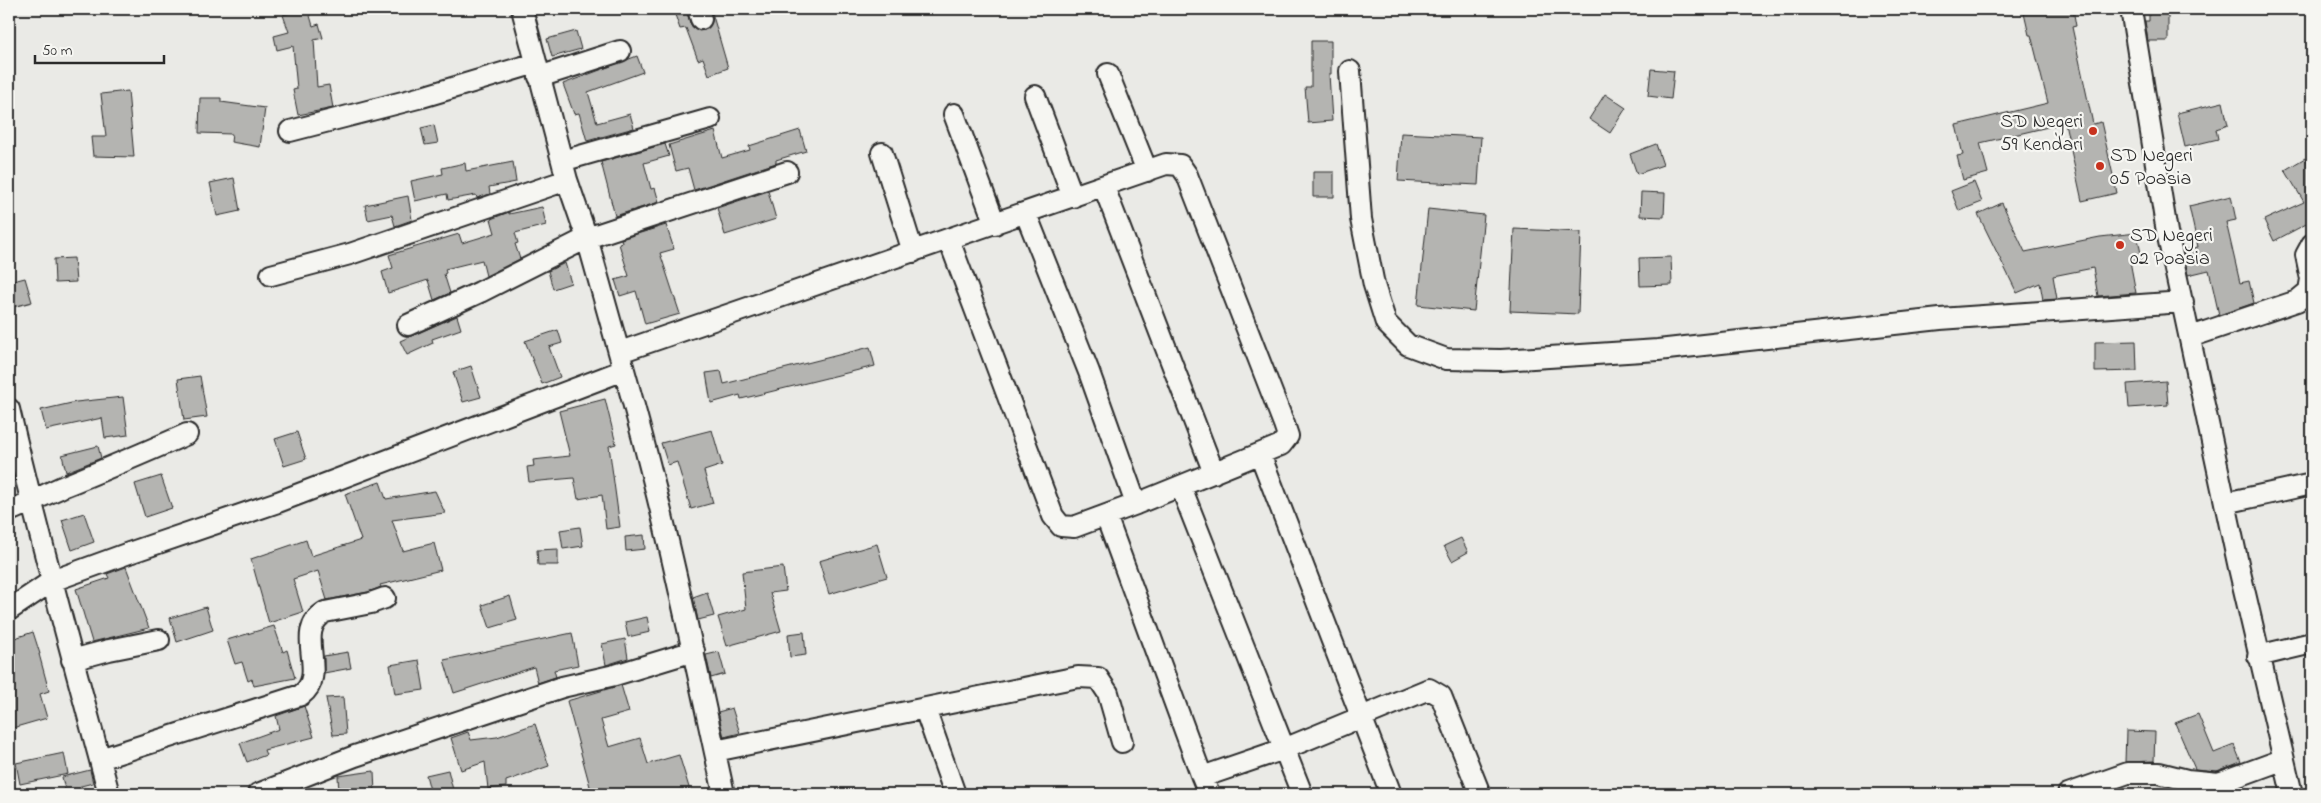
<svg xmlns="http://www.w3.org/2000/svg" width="2321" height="803" font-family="'Indie Flower',sans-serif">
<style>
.building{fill:#b4b4b1;stroke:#2b2b2b}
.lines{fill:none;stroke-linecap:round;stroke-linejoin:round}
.minor-casing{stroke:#2b2b2b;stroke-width:24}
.minor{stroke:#f6f6f2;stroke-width:20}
.poi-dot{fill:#c8321e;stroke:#f6f6f2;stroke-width:2}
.labels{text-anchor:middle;stroke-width:4.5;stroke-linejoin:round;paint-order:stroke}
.poi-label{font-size:20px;fill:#2b2b2b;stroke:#f6f6f2;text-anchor:start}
</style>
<rect width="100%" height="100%" fill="#eaeae6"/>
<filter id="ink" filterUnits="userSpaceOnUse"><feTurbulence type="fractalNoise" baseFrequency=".02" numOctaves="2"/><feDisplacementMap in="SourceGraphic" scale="10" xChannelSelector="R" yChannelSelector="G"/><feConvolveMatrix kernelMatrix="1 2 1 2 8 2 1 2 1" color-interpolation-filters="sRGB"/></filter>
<g filter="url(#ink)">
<path class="building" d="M303 9H308L313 26 319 24 323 38 314 40 317 87 329 85 333 108 298 115 293 90 297 89 293 46 277 50 274 36 289 32 283 15Z
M673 9H686L690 23 699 31 705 30 712 22 711 9 728 68 709 75 703 58 698 60 686 28 680 29Z
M2023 9H2073L2076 26 2072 27 2093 124 2101 122 2117 193 2082 201 2065 123 1980 143 1988 173 1963 180 1957 156 1963 155 1956 125 2048 103 2031 35H2029Z
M2149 9H2168V41H2148L2145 21H2149Z
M576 31 581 49 552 57 547 39Z
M1311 41H1331V74H1329L1332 121 1308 123 1305 87H1311Z
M637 56 643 72 588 92 597 123 630 114 634 128 587 141 579 113 574 114 563 84Z
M1651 69 1674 71 1671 99 1648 96Z
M128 91 134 157 93 156 91 137H106L101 94Z
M1605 94 1626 108 1610 133 1589 119Z
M200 98H221V102L265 108 260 147 231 142 232 134 199 133Z
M2223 102 2228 125 2216 129 2218 139 2185 147 2177 113Z
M434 125 438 143 425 145 421 128Z
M800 130 806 151 776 160V163L694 190 688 168 676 171 669 145 715 131 722 158 750 150 749 146Z
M1401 133 1481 137 1478 185 1398 181Z
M665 144 669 156 644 163 651 189 655 188 659 202 615 216 601 162Z
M1656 144 1663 165 1637 174 1630 154Z
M2305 158 2312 171V221L2274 241 2264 220 2304 202 2285 170Z
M513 162 516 182 489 187 490 194 477 198 476 195 448 200 447 194 415 201 411 181 443 174 442 168 465 163 466 171Z
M1313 172H1334V197H1313Z
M234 178 240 211 217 216 210 183Z
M1974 182 1982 202 1959 211 1951 191Z
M768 191 776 219 725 235 717 208Z
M1641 192 1665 193 1664 217 1640 216Z
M408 196 412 220 395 226 392 215 368 220 365 205Z
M2231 196 2236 220 2226 222 2240 283 2249 281 2254 303 2219 315 2209 270 2188 275 2183 250 2198 247 2189 206Z
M2002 203 2025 252 2100 237 2137 233 2142 259 2130 261 2136 293 2098 296 2093 268 2053 276 2057 299 2043 300 2040 283 2017 293 1978 214Z
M542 207 546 225 515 233 518 243 515 244 520 259 486 276 482 260 445 269 446 273 444 274 450 293 434 300 428 280 388 293 382 272 393 268 389 255 459 234 462 243 495 233 491 219 509 212V214Z
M1428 209 1484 215 1474 311 1418 305Z
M666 225 674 249 660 253 680 314 645 324 636 291 620 296 615 280 629 276 619 244 622 243 621 239Z
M1514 229 1581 232 1578 314 1510 311Z
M1671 257 1672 285 1640 286 1639 258Z
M74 258 76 282 55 283 54 259Z
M565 263 571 283 553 289 548 271Z
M25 278 32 302 9 308V282Z
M457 316 461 329 432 339 433 343 407 355 400 341Z
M558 330 562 343 549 347 560 377 542 384 525 341Z
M2136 341 2137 371 2095 372V342Z
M870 347 875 366 741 399 740 395 711 403 706 373 721 371 724 384Z
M471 366 481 397 463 402 453 372Z
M200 376 207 417 184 420 178 379Z
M2166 381 2168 405 2129 408 2127 384Z
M123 397 128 435 105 438 102 418 46 430 41 410 76 402Z
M605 399 616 444 609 446 620 527 606 529 602 495 578 499 574 478 529 482 527 467 534 466 533 460 570 456 559 411Z
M712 430 722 465 704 471 713 503 691 509 677 462 668 465 661 443Z
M297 432 306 459 284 466 275 439Z
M98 446 101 458 66 472 62 455Z
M161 476 172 508 145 517 135 484Z
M380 482 386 499 435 491 445 513 392 520 403 551 434 543 441 570 380 585 381 587 368 592 327 600 318 571 293 579 303 612 269 623 251 559 306 540 311 556 361 540 345 494Z
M84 513 94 542 72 550 62 520Z
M580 527 583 546 563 549 560 530Z
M644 535 645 549 626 551 625 537Z
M1461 538 1468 552 1452 561 1444 546Z
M877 544 887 577 829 594 819 561Z
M558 549V565H538L537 550Z
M126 567 149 628 92 642 76 589 109 578 107 574Z
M783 567 786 591 770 593 781 631 727 646 718 617 746 609 742 572Z
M707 592 714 616 698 620 693 597Z
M510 596 517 620 490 628 482 605Z
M206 607 213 630 177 642 170 618Z
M647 617 650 632 628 637 625 622Z
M274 626 283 652 287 650 295 678 254 686 252 679 248 681 242 662 235 664 227 640Z
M33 632 40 654H39L49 691 40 694 47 718 9 729V640Z
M804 632 806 655 790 657 788 634Z
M572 633 578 665 554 670 556 677 538 683 534 667 454 693 444 660Z
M625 639 628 658 606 665 602 644Z
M348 652 351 668 324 673V656Z
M719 652 725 674 711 678 706 655Z
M419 660 424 690 395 694 390 665Z
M621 685 629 712 601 720 609 747 640 738 648 764 679 755 691 794H592L567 701Z
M343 697 346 734 333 735 326 698Z
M304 706 314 737 264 750 266 755 247 762 240 743 279 729 276 716Z
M732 708 740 733 724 737 718 712Z
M2198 714 2214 753 2234 745 2241 762 2217 771 2195 769 2175 723Z
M535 724 549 766 506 781V787L488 789 485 762 461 770 451 738 468 732 471 740 497 737Z
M2126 731 2155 732 2154 761 2125 762Z
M64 753 68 774 20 784 16 763Z
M90 770 93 783 81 786 83 794H66L62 777Z
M448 770 454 794H431L426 775Z
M374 771 375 794H339L338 776Z"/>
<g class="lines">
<defs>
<path id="minor" d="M698 9 701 19
M2131 9 2167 232 2239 568 2292 794
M1350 71 1361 219 1374 285 1386 323 1408 345 1446 359 1501 360 1658 350 1940 319 2183 302
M1108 74 1147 171
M539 77 620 51
M1035 96 1073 197
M954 114 995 224
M290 131 422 97 536 63
M882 153 913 252
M562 161 710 119
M1104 187 1214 473
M949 240 1053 516 1061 526 1074 527 1136 504
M271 275 350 254 567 180
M408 325 480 292 587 238 787 172
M2190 337 2297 301 2309 291 2311 279 2306 255 2312 244
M620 352 1166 164 1180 165 1187 175 1284 424 1288 436 1281 445 1136 504 1089 372 1026 214
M624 370C664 510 693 652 724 794
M9 409C39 538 75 666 109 794
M1260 454 1391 794
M1181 487 1302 794
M2225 503 2312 484
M9 511C27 504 44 495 62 487 104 470 146 452 187 434
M1106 516 1202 777
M9 610 52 581 129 553 278 502 624 370 587 238 567 180 522 9
M2258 656 2312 643
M72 660 109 650 159 640
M925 709 955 794
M715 751 1078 677 1098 678 1108 693 1122 742
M100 759 301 695C330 674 292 632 325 612L371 603 385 598
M258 794 355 756 562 687 615 675 694 651
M1209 794 1202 777 1284 749 1429 689 1441 696 1480 794
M2068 794 2128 773H2159L2187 780 2219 783 2282 760"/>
</defs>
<use href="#minor" class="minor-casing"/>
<use href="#minor" class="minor"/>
</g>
</g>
<g class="poi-dot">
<circle cx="2093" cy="131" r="5"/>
<circle cx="2100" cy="166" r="5"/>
<circle cx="2120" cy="245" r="5"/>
</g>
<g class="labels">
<g class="poi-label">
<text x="2083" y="127" text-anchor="end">SD Negeri<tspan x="2083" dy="23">59 Kendari</tspan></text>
<text x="2110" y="161">SD Negeri<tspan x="2110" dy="23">05 Poasia</tspan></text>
<text x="2130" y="241">SD Negeri<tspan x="2130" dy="23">02 Poasia</tspan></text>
</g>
</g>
<rect width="2321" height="803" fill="none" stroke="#f6f6f2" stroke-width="30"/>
<rect x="15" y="15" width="2291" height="773" fill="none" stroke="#2b2b2b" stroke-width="2" filter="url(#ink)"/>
<path d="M35 55v8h129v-8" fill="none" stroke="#2b2b2b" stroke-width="2.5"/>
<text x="42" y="55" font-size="15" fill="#2b2b2b" stroke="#f6f6f2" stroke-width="4" paint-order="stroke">50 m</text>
</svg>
